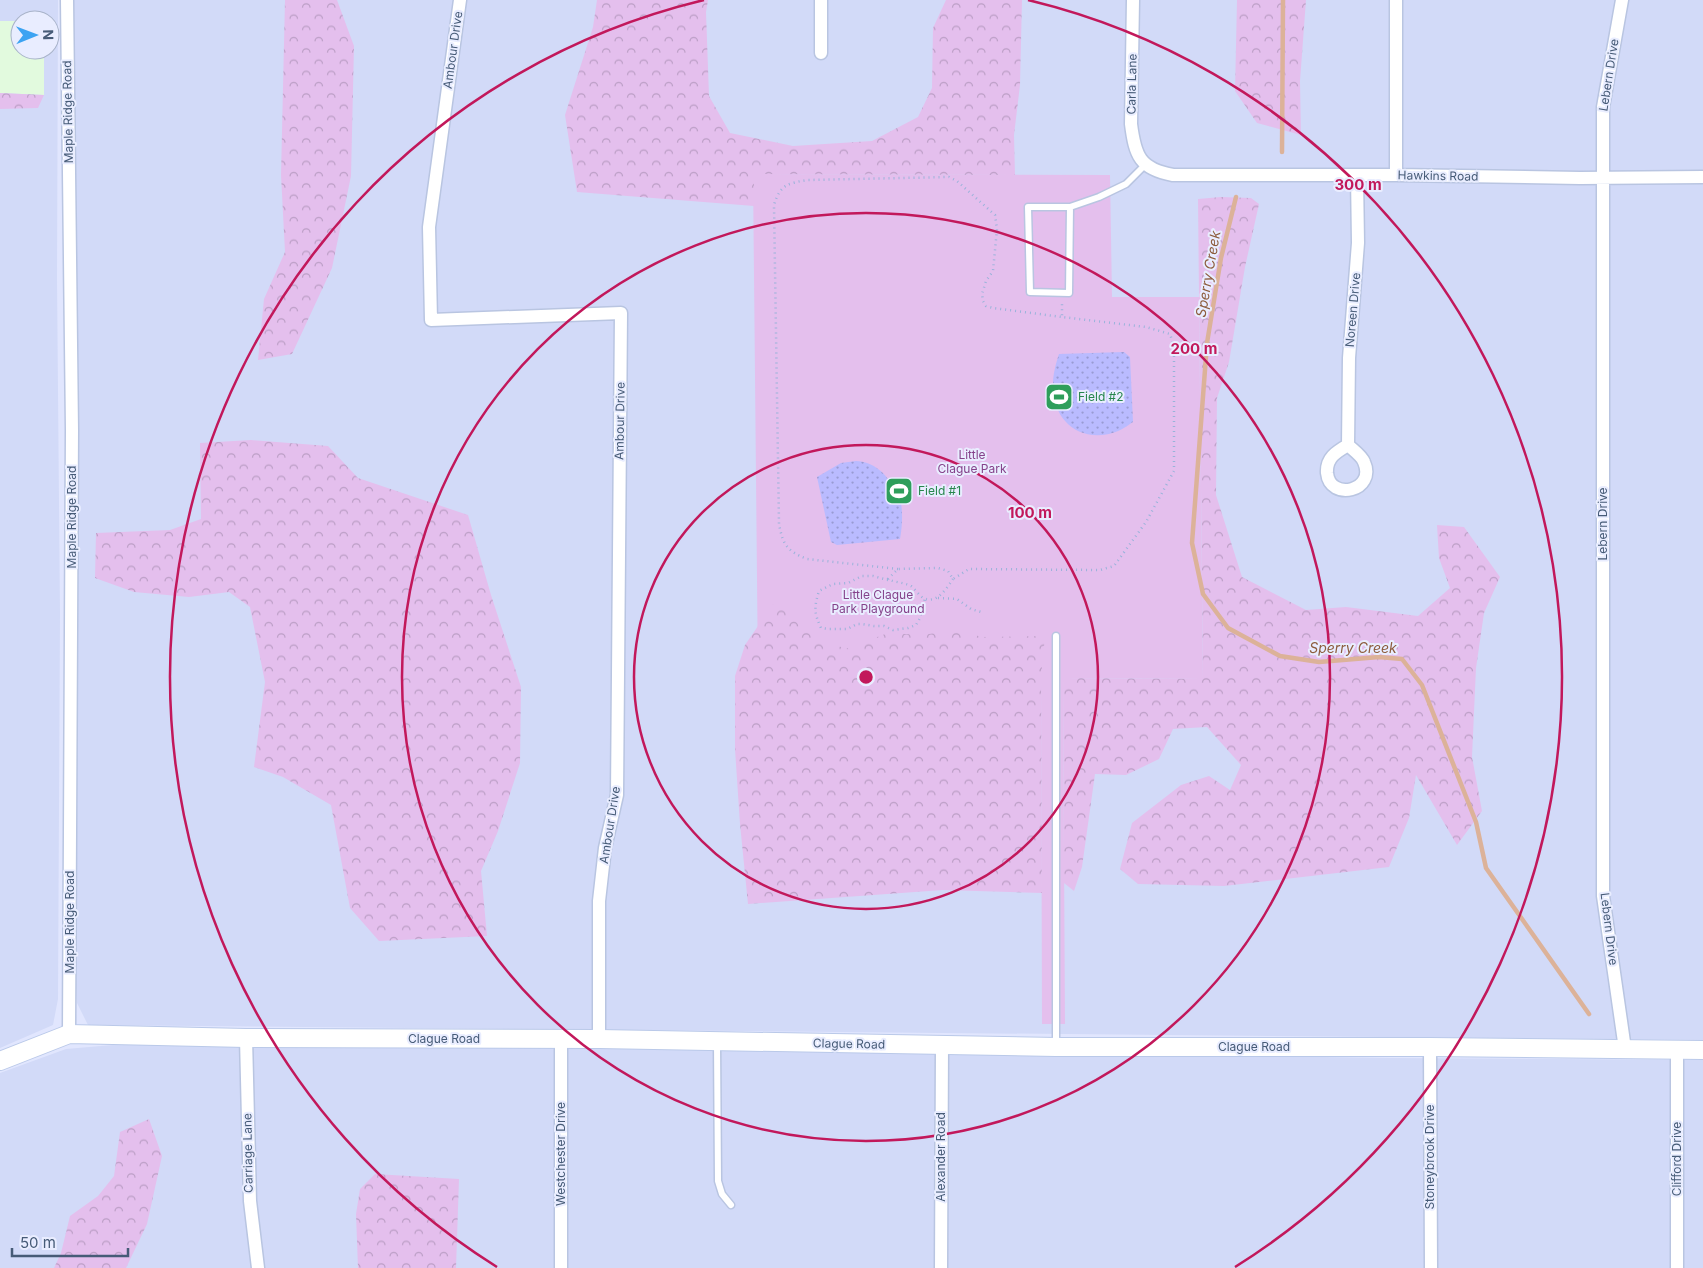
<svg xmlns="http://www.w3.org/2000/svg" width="1703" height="1268" font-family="Inter,sans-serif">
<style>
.residential{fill:#d2daf8;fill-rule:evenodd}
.education{fill:#e2fade}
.green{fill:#e4bfed}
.forest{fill:url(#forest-crowns)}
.sand{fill:url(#sand-dots)}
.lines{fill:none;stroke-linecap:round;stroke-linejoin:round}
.stream{stroke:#dcb299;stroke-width:4.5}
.service-casing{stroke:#b9c5e1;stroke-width:9}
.minor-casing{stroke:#b9c5e1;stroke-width:15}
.secondary-casing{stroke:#bac9e9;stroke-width:20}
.path{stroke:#9ab3da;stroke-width:2.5;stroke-dasharray:1 4;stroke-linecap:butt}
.service{stroke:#fff;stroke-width:6}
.minor{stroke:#fff;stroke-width:12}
.secondary{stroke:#fff;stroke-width:18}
.ring{fill:none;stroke:#c2185b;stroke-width:2.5}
.labels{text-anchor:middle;stroke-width:4;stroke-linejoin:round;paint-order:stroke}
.street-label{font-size:12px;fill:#465b77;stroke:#e9edff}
.leisure-label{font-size:12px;fill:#27864d;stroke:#e9edff;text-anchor:start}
.park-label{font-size:12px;fill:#85428b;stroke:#e9edff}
.water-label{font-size:14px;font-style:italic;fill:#8d5c3d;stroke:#e9edff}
.centre{fill:#c2185b;stroke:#e9edff;stroke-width:2.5}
.ring-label{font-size:15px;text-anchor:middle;font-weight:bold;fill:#c2185b;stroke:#e9edff;stroke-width:4;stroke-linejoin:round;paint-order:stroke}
</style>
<defs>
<pattern id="forest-crowns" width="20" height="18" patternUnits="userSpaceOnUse" patternTransform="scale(1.25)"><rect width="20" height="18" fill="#e4bfed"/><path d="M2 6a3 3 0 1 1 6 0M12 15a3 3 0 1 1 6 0" fill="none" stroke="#bb9ec5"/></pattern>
<pattern id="sand-dots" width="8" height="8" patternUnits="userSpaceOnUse" patternTransform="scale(1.25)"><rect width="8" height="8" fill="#babbff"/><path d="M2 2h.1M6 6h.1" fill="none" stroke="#999bd3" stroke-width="1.8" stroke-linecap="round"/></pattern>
</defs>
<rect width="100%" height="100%" fill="#e1e6fe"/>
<path class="residential" d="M0 0H58L57 279 60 614 58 999 53 1025 0 1048ZM20 20H50V50H20Z
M74 0H1703V1040L88 1025 77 1003 74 956Z
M124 1044 919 1051 1391 1058 1703 1060V1268H0V1073L66 1049Z"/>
<path class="education" d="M0 21H20V50H44V95L0 93Z"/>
<path class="green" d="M753 174 1110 175 1112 297H1199L1203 679 1063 678 1065 1024H1042L1041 678 758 679Z"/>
<path class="forest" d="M285 0H337L354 46 351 176 332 268 292 354 258 360 264 299 285 252 281 175Z
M597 0H708L706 12 709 96 730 133 793 146 872 141 918 117 932 88 933 28 946 0H1022L1020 85 1014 135 1015 175 754 174V206L577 192 565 115 593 27Z
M1237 0H1306L1300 81 1301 135 1257 123 1235 91Z
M0 93 44 95 38 108 0 109Z
M1221 197 1251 198 1259 204 1245 267 1229 362 1217 398 1216 495 1242 577 1306 610 1346 607 1418 616 1450 588 1439 558 1437 525 1464 527 1500 577 1484 613 1476 668 1472 757 1482 811 1457 845 1416 775 1409 818 1389 867 1224 886 1138 884 1120 869 1132 823 1181 785 1209 776 1230 790 1241 765 1207 727 1173 729 1159 759 1126 775 1095 774 1082 867 1074 891 1064 883 1063 678 1203 679 1198 199Z
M251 440 328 446 358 478 468 515 491 595 521 687 520 763 498 831 481 871 487 936 379 941 350 908 331 805 283 777 254 767 265 682 250 607 229 592 189 597 134 592 95 578 96 533 170 530 201 519 200 443Z
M778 597 808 631 845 649 888 633 923 635 959 629 981 637 1045 636 1041 678 1042 893 943 890 748 904 740 824 735 749V676L745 645Z
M149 1119 162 1156 147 1224 126 1268H54L61 1253 70 1216 98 1196 114 1176 120 1132Z
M375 1174 459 1179 456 1268H358L356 1214 360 1189Z"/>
<path class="sand" d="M1124 352 1130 357 1133 422C1126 427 1118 432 1109 434 1075 441 1052 417 1053 384 1053 374 1056 363 1059 354Z
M856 461C874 462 886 473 894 489 896 494 900 499 901 503 903 515 902 528 900 539L837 545 831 542 817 477 841 463Z"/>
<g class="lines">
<path class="stream" d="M1282 152 1283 0
M1236 197 1221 258 1207 343 1192 543 1203 594 1228 628 1280 656 1319 662 1379 657 1402 659 1422 685 1476 822 1486 868 1589 1014"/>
<defs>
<path id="service" d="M1070 207H1028L1030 292 1069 293 1070 207 1099 197 1126 184 1145 165
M717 1043 718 1181 722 1194 731 1205
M1056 1046V636"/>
<path id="minor" d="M67 0 72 430 69 1034
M460 0 429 227 431 320 621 313 617 795 605 848 599 901V1039
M1133 0 1131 124C1135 156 1140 169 1173 175H1396L1580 178 1703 177
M1622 0 1603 107V896L1625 1049
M821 53V0
M1396 175V0
M1348 445C1336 452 1326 458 1327 473 1330 502 1377 491 1364 462 1362 456 1353 450 1348 445L1349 358 1358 243 1357 176
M246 1038 250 1201 258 1268
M561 1040V1268
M1430 1047 1431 1268
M1677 1050V1268
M941 1268 942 1045"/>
<path id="secondary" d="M0 1061 69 1034 246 1038 599 1039 1056 1047H1430L1703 1050"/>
</defs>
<use href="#service" class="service-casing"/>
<use href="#minor" class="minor-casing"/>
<use href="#secondary" class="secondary-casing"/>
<path class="path" d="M898 569 807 559C787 551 783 545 779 524L774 205C780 184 789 183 808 180L949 177 957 181 995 215 997 229 993 271 986 281 982 294 983 301 986 306 993 308 1062 317
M953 579C946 589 936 606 922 597 918 594 915 589 911 586 903 582 896 583 888 579L898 569 938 568 948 571 953 579 969 569 1100 570 1114 566 1146 522 1174 471V346L1170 334 1146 327 1062 317V304
M888 580 873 576H862L848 583 833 584 819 591C814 607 814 613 821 628L829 629H847L857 624H862L874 626H884L893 630 908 628 916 625 920 618 925 598
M938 598 957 599 971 609 981 612"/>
<use href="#service" class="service"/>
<use href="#minor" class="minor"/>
<use href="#secondary" class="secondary"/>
</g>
<g class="ring">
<circle cx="866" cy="677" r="232"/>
<circle cx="866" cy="677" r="464"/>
<path d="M497 1267A696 696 0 0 1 704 0M1028 0A696 696 0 0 1 1235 1267"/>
</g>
<defs>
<symbol id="stadium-square" viewBox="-11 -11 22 22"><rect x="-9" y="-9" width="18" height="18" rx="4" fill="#2e9e5b" stroke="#e9edff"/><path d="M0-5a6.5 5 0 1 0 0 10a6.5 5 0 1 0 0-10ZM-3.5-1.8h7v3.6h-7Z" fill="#fff"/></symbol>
</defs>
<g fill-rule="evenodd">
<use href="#stadium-square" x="1043" y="381" width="32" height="32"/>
<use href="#stadium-square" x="883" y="475" width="32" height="32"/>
</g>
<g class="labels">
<g class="street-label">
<text transform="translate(453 50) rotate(-82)" y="4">Ambour Drive</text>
<text transform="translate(1609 75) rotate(-81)" y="4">Lebern Drive</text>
<text transform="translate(1132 84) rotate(-89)" y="4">Carla Lane</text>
<text transform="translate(68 112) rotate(-91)" y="4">Maple Ridge Road</text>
<text transform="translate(1438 176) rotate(1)" y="4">Hawkins Road</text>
<text transform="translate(1353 310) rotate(-85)" y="4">Noreen Drive</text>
<text transform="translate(620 421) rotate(-89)" y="4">Ambour Drive</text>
<text transform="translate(72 517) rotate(-90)" y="4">Maple Ridge Road</text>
<text transform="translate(1603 524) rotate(-90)" y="4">Lebern Drive</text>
<text transform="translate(610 825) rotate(-81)" y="4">Ambour Drive</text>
<text transform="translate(70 922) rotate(-90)" y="4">Maple Ridge Road</text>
<text transform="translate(1609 929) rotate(83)" y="4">Lebern Drive</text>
<text x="444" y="1043">Clague Road</text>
<text transform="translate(849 1044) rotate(1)" y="4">Clague Road</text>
<text x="1254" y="1051">Clague Road</text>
<text transform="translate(248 1153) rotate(-91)" y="4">Carriage Lane</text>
<text transform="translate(561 1154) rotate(-90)" y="4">Westchester Drive</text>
<text transform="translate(941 1157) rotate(-90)" y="4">Alexander Road</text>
<text transform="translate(1430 1157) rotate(-90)" y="4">Stoneybrook Drive</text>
<text transform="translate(1677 1159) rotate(-90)" y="4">Clifford Drive</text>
</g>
<g class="leisure-label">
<text x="1078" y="401">Field #2</text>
<text x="918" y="495">Field #1</text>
</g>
<g class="park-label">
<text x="972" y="459">Little<tspan x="972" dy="14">Clague Park</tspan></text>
<text x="878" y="599">Little Clague<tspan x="878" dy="14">Park Playground</tspan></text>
</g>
<g class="water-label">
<text transform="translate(1208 274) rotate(-80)" y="5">Sperry Creek</text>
<text x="1353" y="653">Sperry Creek</text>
</g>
</g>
<circle cx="866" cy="677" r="8" class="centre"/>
<g class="ring-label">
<text x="1358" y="190">300 m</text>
<text x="1194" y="354">200 m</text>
<text x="1030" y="518">100 m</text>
</g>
<g transform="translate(35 35) rotate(89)"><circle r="24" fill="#e9edff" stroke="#a8b3c9"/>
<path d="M0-4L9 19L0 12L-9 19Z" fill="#3ca3f2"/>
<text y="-8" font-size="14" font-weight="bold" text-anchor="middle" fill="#465b77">N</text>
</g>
<path d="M12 1248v8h116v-8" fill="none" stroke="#465b77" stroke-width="2.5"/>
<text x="20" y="1248" font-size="15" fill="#465b77" stroke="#e9edff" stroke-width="4" paint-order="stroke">50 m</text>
</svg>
